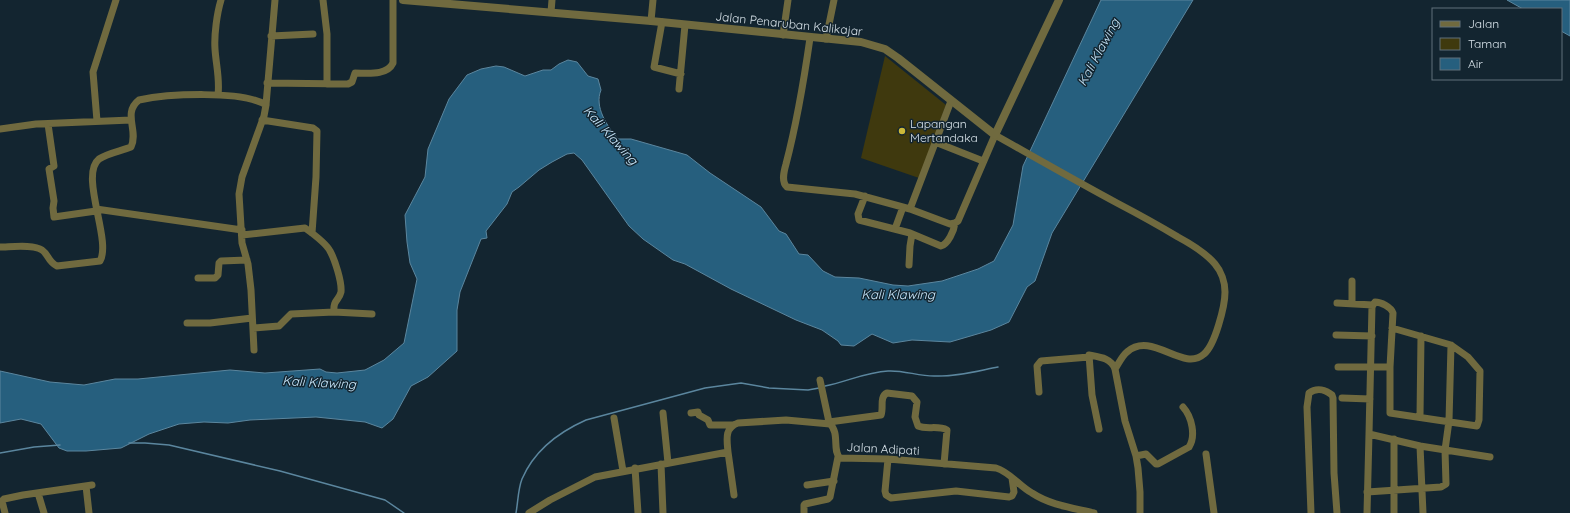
<svg xmlns="http://www.w3.org/2000/svg" width="1570" height="513" font-family="Quicksand,sans-serif">
<style>
.green{fill:#3f390e}
.water{fill:#265f7e;stroke:#5b869e}
.lines{fill:none;stroke-linecap:round;stroke-linejoin:round}
.stream{stroke:#5b869e;stroke-width:1.5}
.minor{stroke:#706a3f;stroke-width:7}
.tertiary{stroke:#706a3f;stroke-width:8}
.poi-dot{fill:#ccb939;stroke:#132530;stroke-width:1.5}
.labels{text-anchor:middle;stroke-width:3;stroke-linejoin:round;paint-order:stroke}
.street-label{font-size:12px;fill:#d6e1e8;stroke:#132530}
.poi-label{font-size:12px;fill:#d6e1e8;stroke:#132530;text-anchor:start}
.water-label{font-size:13px;font-style:italic;fill:#c8e7fb;stroke:#132530}
</style>
<rect width="100%" height="100%" fill="#132530"/>
<path class="green" d="M885 56 946 105 919 178 861 158Z"/>
<path class="water" d="M1101 0H1193L1052 233 1035 281 1027 287 1009 322 991 330 950 342 912 340 893 343 872 334 854 346 841 345 838 341 822 330 796 320 731 289 685 264 673 260 643 239 629 226 582 160 574 153 567 154 552 162 539 170 519 187 512 192 507 204 486 231 487 238 481 239 460 292 457 310V351L428 377 411 386 393 419 382 428 365 422 316 417 250 420 228 423 204 422 179 424 149 434 121 448 86 451H67L59 448 41 424 21 419 0 423V371L50 382 84 385 115 379H138L230 370 265 373 320 369 326 372 337 373 365 370 384 360 404 343 417 279 410 263 407 242 405 215 425 177 428 149 449 99 467 75 481 69 496 66 504 67 525 76 543 70H551L559 64 568 60 577 62 588 76 598 79 601 90C594 107 607 126 618 139H631L687 155 710 173 761 207 779 231 786 234 799 254 808 255 823 271 835 277 859 278 893 285 908 286 942 281 978 269 994 261 1013 225 1023 166Z
M1507 0H1570V36L1561 31V9H1523Z"/>
<g class="lines">
<path class="stream" d="M825 386C846 382 866 372 888 371 903 370 918 376 934 376 955 377 977 371 998 367
M129 443H145L169 445 280 471 385 500 404 513
M0 453 34 447 60 445
M516 513C518 502 518 489 522 479 534 451 559 432 586 420L705 388 741 383 769 388 808 390 819 388"/>
<path class="minor" d="M323 0 327 34V84
M551 12 552 0
M651 21 653 0
M662 22 654 67 681 74
M783 35 788 0
M271 36 313 34
M810 38C804 80 797 122 786 164 784 171 781 182 787 187L855 194 910 209 950 224 955 223 958 221 995 135C1036 158 1076 181 1117 203 1138 214 1158 225 1178 237 1191 244 1205 252 1215 264 1221 271 1225 282 1225 292 1225 306 1215 345 1204 354 1183 373 1152 330 1127 352 1122 356 1119 363 1115 369
M826 39 834 0
M267 83 348 84 352 82 355 73C367 73 387 76 393 63V0
M679 89 685 25
M218 95C220 79 216 65 215 49 214 35 217 13 221 0
M262 120 313 128 317 131 316 177 312 233
M97 121 93 72 116 0
M48 124 54 166 49 169 54 201 53 208 54 217 96 211
M0 129 36 124 131 120
M935 142 983 161
M865 196 858 214 859 220 910 233 941 246C948 244 954 231 955 223
M96 209 242 230
M910 209 951 101
M895 229 903 207
M242 235 305 228C312 233 326 243 330 251 335 260 342 282 341 292 339 301 333 299 334 312
M0 247C10 247 34 244 42 250 49 255 48 262 57 266L100 261C112 241 79 175 99 159 108 153 121 151 131 147 139 131 122 113 139 100 167 94 242 90 266 105
M909 265 910 246 912 234
M198 278H215L218 275 219 263 221 261 247 260
M1337 303 1373 305
M1352 304V281
M187 323H210L252 318
M253 328 279 326 291 314 334 312 372 314
M1336 335 1372 336
M254 350 251 290 248 264 242 243 239 194 242 177 264 116 266 105 275 0
M1338 367H1390
M820 380 829 422 826 423
M1039 392 1037 366 1041 361 1089 357
M1342 398 1370 399
M663 413 668 463
M691 413 698 412 699 415 708 420 710 425H733
M1420 417 1421 336
M614 418 623 471
M829 422 881 415C884 408 879 397 887 393L912 396 917 402 915 417 918 426C927 430 938 425 947 430L944 464
M1099 429 1092 395 1089 355C1100 357 1111 358 1115 369L1125 421 1136 456 1138 468 1140 492V513
M1369 434 1372 306 1375 302C1381 302 1391 307 1393 313L1390 367V413L1477 426 1479 420 1480 371 1468 357 1451 345 1392 328
M1420 446 1490 457
M728 452 734 495
M1206 454 1214 513
M1136 456 1146 454 1156 464H1158L1189 447C1196 436 1192 417 1183 407
M888 459 885 491 886 495 891 498 956 491 1009 497 1012 496 1014 492 1012 478
M661 464 663 513
M635 468 638 513
M807 485 834 481
M86 486 89 513
M1367 492 1441 487 1446 484 1445 450 1449 421 1451 345
M38 493 44 513
M5 513 2 501 4 499 23 495 92 485
M529 513 550 500 595 477 728 452C727 440 724 428 738 423L786 420 830 424C840 433 832 451 840 458L888 459 996 468C1010 472 1019 486 1032 493 1050 505 1073 508 1094 513
M804 513V505L805 504 828 499 830 497 838 457
M1311 513 1307 407 1309 393C1317 387 1326 390 1332 395L1333 398 1334 473 1337 513
M1367 513 1369 434 1420 446 1423 513
M1394 513V439"/>
<path class="tertiary" d="M403 0 651 21 861 42 885 49 898 58 995 135 1059 0"/>
</g>
<circle class="poi-dot" cx="902" cy="131" r="4"/>
<g class="labels">
<g class="street-label">
<text transform="translate(789 24) rotate(6)" y="4">Jalan Penaruban Kalikajar</text>
<text transform="translate(883 449) rotate(3)" y="4">Jalan Adipati</text>
</g>
<g class="poi-label">
<text x="910" y="128">Lapangan<tspan x="910" dy="14">Mertandaka</tspan></text>
</g>
<g class="water-label">
<text transform="translate(1098 52) rotate(-62)" y="5">Kali Klawing</text>
<text transform="translate(611 135) rotate(48)" y="5">Kali Klawing</text>
<text x="898" y="299">Kali Klawing</text>
<text transform="translate(319 382) rotate(3)" y="5">Kali Klawing</text>
</g>
</g>
<rect x="1432" y="8" width="130" height="72" fill="#132530" stroke="#61707a"/>
<rect x="1440" y="21" width="20" height="6" fill="#706a3f" stroke="#61707a"/>
<text x="1468" y="28" font-size="12" fill="#d6e1e8">Jalan</text>
<rect x="1440" y="38" width="20" height="12" fill="#3f390e" stroke="#61707a"/>
<text x="1468" y="48" font-size="12" fill="#d6e1e8">Taman</text>
<rect x="1440" y="58" width="20" height="12" fill="#265f7e" stroke="#61707a"/>
<text x="1468" y="68" font-size="12" fill="#d6e1e8">Air</text>
</svg>
